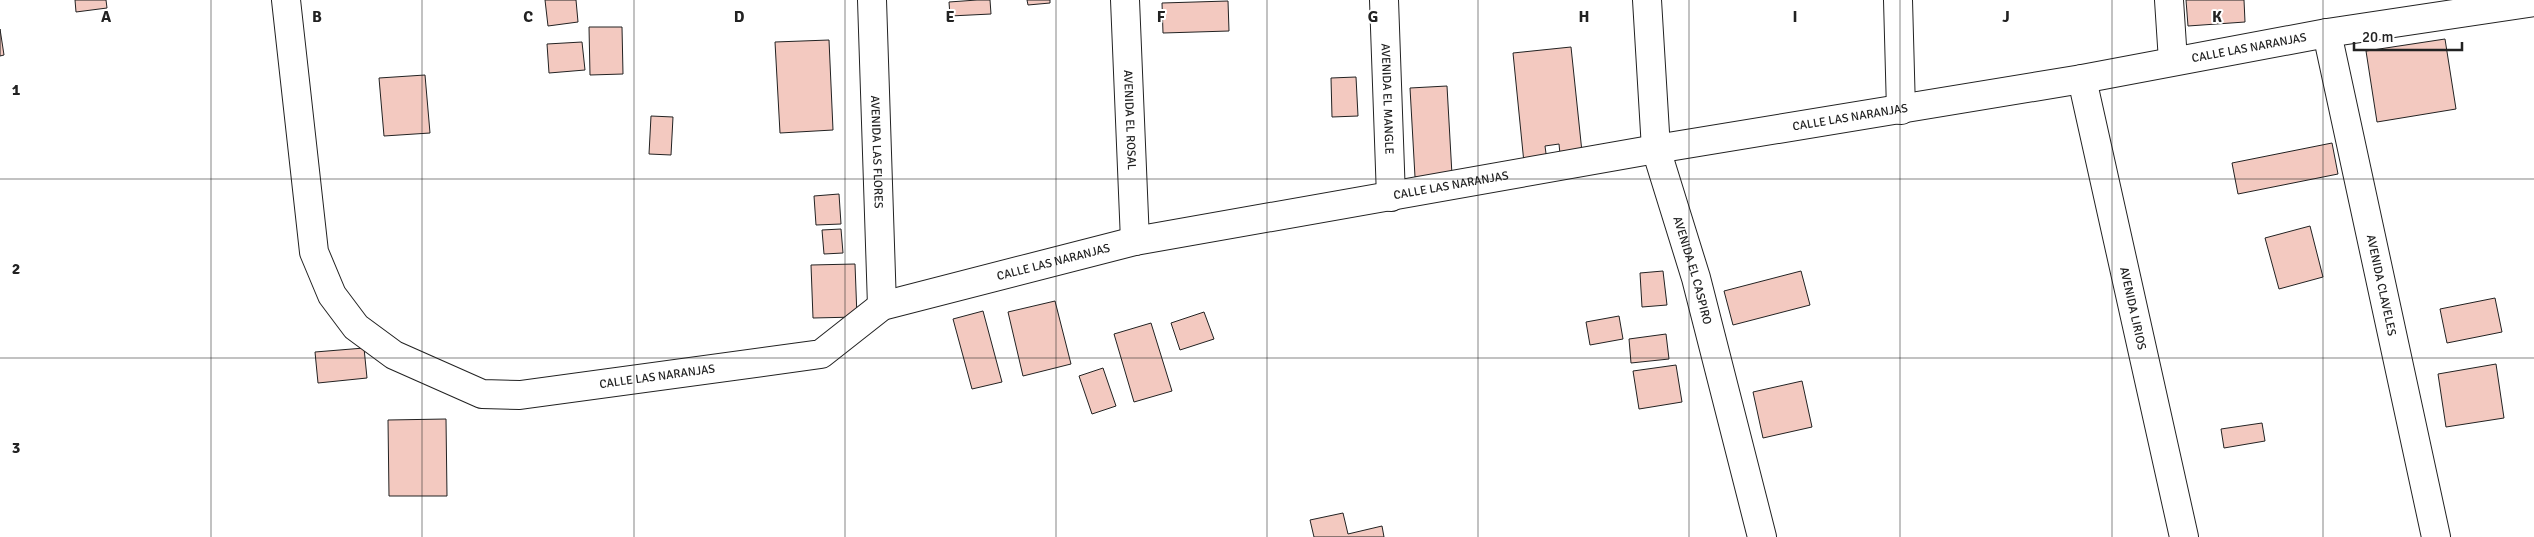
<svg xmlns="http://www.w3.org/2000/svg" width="2534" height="537" font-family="Signika,sans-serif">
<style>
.building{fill:#f3c9c0;stroke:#222}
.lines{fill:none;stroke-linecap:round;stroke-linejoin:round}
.street-casing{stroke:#222;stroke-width:30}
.street{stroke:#fff;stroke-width:28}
.grid{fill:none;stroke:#222;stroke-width:1;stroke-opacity:0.55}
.labels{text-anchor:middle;stroke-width:4;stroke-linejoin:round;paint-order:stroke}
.street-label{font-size:12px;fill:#222;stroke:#fff}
.grid-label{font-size:16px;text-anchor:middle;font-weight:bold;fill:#222;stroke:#fff;stroke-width:4;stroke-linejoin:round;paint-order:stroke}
</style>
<rect width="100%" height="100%" fill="#fff"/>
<path class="building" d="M75 0H106L107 8 76 12Z
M545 0H576L578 22 548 26Z
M977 0H990L991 14 950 16 949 2Z
M1027 0H1050V3L1028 5Z
M2186 0H2244L2245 22 2188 26Z
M1228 1 1229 31 1163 33 1162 3Z
M589 27H622L623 74 590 75Z
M0 29 4 55 0 56Z
M2445 39 2456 109 2377 122 2366 51Z
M829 40 833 130 780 133 775 42Z
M582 42 585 70 549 73 547 44Z
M1571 47 1582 152 1560 154 1559 144 1545 146 1547 161 1524 163 1513 53Z
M425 75 430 133 384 136 379 78Z
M1356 77 1358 116 1332 117 1331 78Z
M1447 86 1452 175 1415 177 1410 88Z
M651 116 673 117 671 155 649 154Z
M2332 143 2338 174 2238 194 2232 163Z
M839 194 841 224 816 225 814 196Z
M2310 226 2323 277 2279 289 2265 238Z
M841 229 843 253 824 254 822 230Z
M855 264 857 317 813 318 811 265Z
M1663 271 1667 305 1642 307 1640 273Z
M1801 271 1810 305 1733 325 1724 291Z
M2495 298 2502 332 2447 343 2440 309Z
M1055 301 1071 364 1023 376 1008 312Z
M983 311 1002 382 972 389 953 319Z
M1204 312 1214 339 1180 350 1171 323Z
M1619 316 1623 339 1590 345 1586 322Z
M1151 323 1172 391 1134 402 1114 334Z
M1666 334 1669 359 1631 363 1629 339Z
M364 348 367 378 318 383 315 352Z
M2496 364 2504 418 2446 427 2438 374Z
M1676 365 1682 402 1639 409 1633 371Z
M1103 368 1116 406 1092 414 1079 376Z
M1802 381 1812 427 1763 438 1753 392Z
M446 419 447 496H389L388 420Z
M2262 423 2265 441 2224 448 2221 429Z
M1343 513 1348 534 1382 526 1384 537H1314L1310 520Z"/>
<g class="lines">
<defs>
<g id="street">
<path id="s1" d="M286 0 314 252 332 295 356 327 394 355 482 394 520 395 821 354 882 306 1135 241 1656 149 2082 79 2327 33 2534 2"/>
<path id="s2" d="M872 0 882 306"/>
<path id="s3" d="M1125 0 1135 241"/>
<path id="s4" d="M1384 0 1391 197"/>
<path id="s5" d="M1647 0 1656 149 1696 278 1762 537"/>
<path d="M1898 0 1901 110"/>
<path d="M2169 0 2173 61"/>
<path id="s6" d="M2327 33 2436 537"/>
<path id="s7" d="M2082 79 2184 537"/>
</g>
</defs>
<use href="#street" class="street-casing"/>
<use href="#street" class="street"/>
</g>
<path class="grid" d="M211 0V537M422 0V537M634 0V537M845 0V537M1056 0V537M1267 0V537M1478 0V537M1689 0V537M1900 0V537M2112 0V537M2323 0V537M0 179H2534M0 358H2534"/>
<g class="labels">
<g class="street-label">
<text dy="4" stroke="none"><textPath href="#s1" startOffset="2295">CALLE LAS NARANJAS</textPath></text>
<text dy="4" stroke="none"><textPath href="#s4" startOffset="99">AVENIDA EL MANGLE</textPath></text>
<text dy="4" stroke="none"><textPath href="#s1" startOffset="1890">CALLE LAS NARANJAS</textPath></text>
<text dy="4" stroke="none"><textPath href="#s3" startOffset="120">AVENIDA EL ROSAL</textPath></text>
<text dy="4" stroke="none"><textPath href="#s2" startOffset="152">AVENIDA LAS FLORES</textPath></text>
<text dy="4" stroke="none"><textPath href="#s1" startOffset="1485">CALLE LAS NARANJAS</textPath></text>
<text dy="4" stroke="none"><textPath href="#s1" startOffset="1080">CALLE LAS NARANJAS</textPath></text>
<text dy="4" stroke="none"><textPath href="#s5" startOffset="276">AVENIDA EL CASPIRO</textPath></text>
<text dy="4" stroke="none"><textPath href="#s6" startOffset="258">AVENIDA CLAVELES</textPath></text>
<text dy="4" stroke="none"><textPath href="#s7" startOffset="235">AVENIDA LIRIOS</textPath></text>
<text dy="4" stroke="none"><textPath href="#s1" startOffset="660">CALLE LAS NARANJAS</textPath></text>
</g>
</g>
<g class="grid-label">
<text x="106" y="22">A</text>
<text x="317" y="22">B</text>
<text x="528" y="22">C</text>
<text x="739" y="22">D</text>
<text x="950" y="22">E</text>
<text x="1161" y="22">F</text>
<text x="1373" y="22">G</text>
<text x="1584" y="22">H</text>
<text x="1795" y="22">I</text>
<text x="2006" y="22">J</text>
<text x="2217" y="22">K</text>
<text x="16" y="95">1</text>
<text x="16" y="274">2</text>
<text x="16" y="453">3</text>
</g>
<path d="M2354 42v8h108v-8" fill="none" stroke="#222222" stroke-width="2.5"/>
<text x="2362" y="42" font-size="15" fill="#222222" stroke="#ffffff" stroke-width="4" paint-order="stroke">20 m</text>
</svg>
